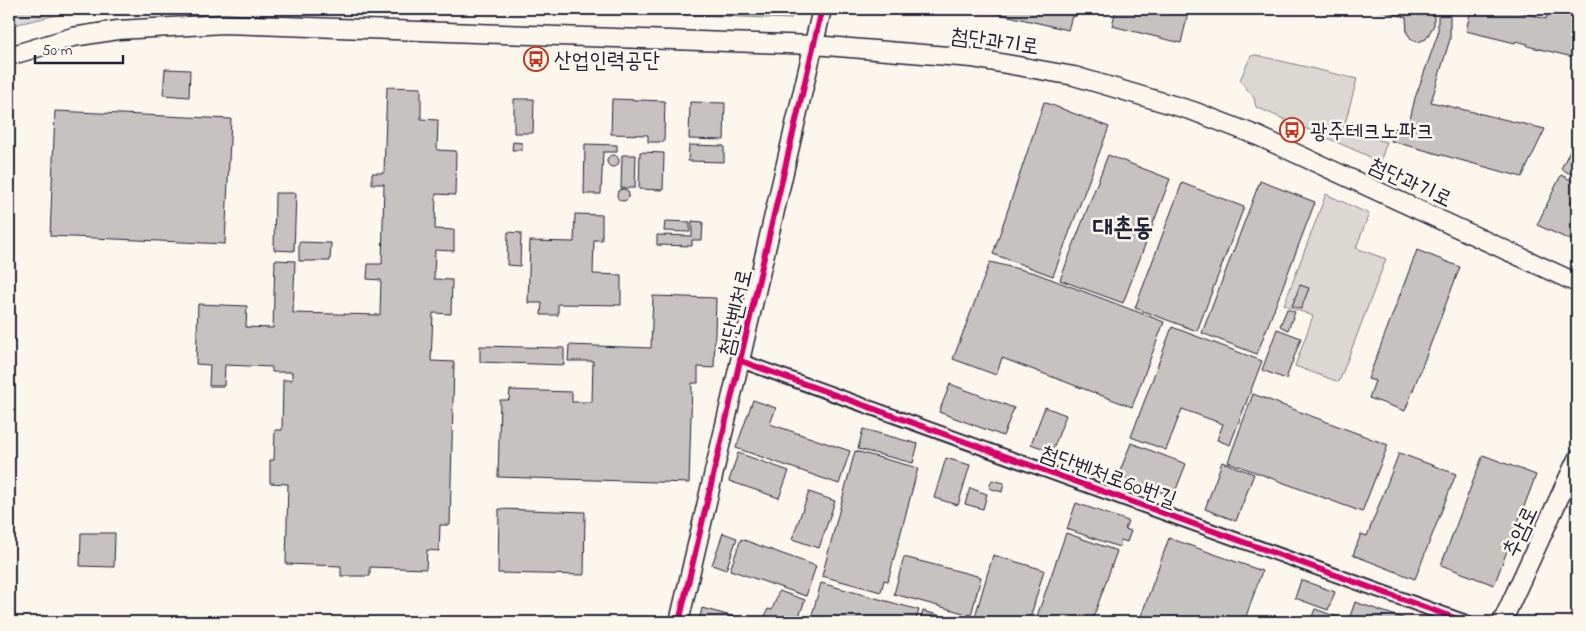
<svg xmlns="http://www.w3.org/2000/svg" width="1586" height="631" font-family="'Indie Flower','Poor Story',sans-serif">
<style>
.green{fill:#dbd8d3;stroke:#7e7d87}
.building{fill:#c6c2c0;stroke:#22223b}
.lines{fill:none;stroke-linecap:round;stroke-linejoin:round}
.street-casing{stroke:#22223b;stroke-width:16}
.secondary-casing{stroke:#22223b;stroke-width:21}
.street{stroke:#fbf7ec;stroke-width:12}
.secondary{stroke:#fbf7ec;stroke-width:18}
.cycleway-casing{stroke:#fbf7ec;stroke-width:9}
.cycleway{stroke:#d6006c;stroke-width:6}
.labels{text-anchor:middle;stroke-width:5;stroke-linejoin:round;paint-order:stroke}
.street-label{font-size:22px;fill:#22223b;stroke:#fbf7ec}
.poi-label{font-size:22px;fill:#22223b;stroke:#fbf7ec;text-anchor:start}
.quarter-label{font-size:25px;font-weight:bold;fill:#22223b;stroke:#fbf7ec}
</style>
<rect width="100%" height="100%" fill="#fbf7ec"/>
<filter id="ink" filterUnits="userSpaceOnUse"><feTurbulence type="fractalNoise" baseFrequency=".02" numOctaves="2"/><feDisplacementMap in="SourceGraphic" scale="10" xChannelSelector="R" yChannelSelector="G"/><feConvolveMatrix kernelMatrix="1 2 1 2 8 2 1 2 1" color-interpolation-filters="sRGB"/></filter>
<g filter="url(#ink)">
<path class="green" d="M9 9H83L9 26Z
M557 9H802L790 19Z
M1256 55 1357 79 1343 131 1387 142 1379 165 1366 155 1256 107 1254 98 1240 80 1251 56Z
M1326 194 1369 214 1356 248 1386 259 1339 382 1295 366 1313 316 1284 305Z"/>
<path class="building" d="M979 9H1077L1075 17 1072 16 1068 30Z
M1116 9H1189L1181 43 1112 26Z
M1356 9H1430L1434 16V25L1426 39 1418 42 1412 40 1407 33 1406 17 1382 11Z
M1438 9H1450V39L1431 102 1545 129 1522 177 1391 141 1394 128 1407 132 1415 98 1438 34Z
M1471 9H1517V11L1546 19 1548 9 1574 13 1571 24 1577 26V43L1573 57 1527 46 1528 44 1516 41 1515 43 1466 31Z
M165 69 190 70 189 97 163 95Z
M387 87 421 88V119L438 120 437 150 456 151 455 195 436 194 435 229 454 230V251L435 250 434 279 452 280 451 314 433 313 431 361 454 362 450 525H440L439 551 427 550 426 569 370 567V576H341V566L286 564 288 484 270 483V460H274L275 430H282L283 380H292V372H272V367L225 365 224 386H209L210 365 196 364 198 304 247 306 246 327 273 328 275 260 295 261 293 313 380 315 381 280 367 279 368 264H382L384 184H372V173H384Z
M514 99H534L533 133H514Z
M612 99 665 101 664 142H648V135L611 134Z
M690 102 725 103 724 140 689 139Z
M1044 102 1109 127 1053 276 993 254Z
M55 111 231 119 225 244 50 236Z
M513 142 522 143V150H512Z
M585 144 617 145V152H603L601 194H584Z
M1573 144 1577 145V177L1561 169Z
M689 145 724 146V162L688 161Z
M640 152 664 153 663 190 639 189Z
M607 161a6 6 0 1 1 12 0a6 6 0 1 1-12 0Z
M622 155H636L635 188H621Z
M1108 155 1170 179 1123 303 1060 280Z
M1561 175 1577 183V189L1570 205 1577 208V243L1537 225Z
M1260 181 1315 202 1257 354 1202 333Z
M1182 183 1244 207 1197 331 1135 308Z
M617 195a6 6 0 1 1 12 0a6 6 0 1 1-12 0Z
M275 193H296L294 251 274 250Z
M575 214 602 215V240H594L593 274 621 275V305L558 304V315H541L542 303H528L530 241 574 242Z
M665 221 690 222V232L664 231Z
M692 221 703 222 702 240H692V246L657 245V235L692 236Z
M508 232 521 233 520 266 507 265Z
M299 242 331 243 330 261H299Z
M1417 250 1460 267 1405 411 1369 398 1375 381 1368 379Z
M990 262 1035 273 1164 322 1132 407 1002 358 996 375 953 359Z
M1300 285 1309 288 1301 309 1292 306Z
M653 296 716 298 714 368 698 367V383H692L689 483 498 477 500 400H509L510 390 572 392V402H592L593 361H568L569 345 651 348Z
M1287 309 1295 312 1288 330 1280 326Z
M1172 327 1262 361 1230 445 1217 440 1223 424 1182 409 1166 450 1131 437Z
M1277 329 1301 338 1286 379 1262 370Z
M480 346 564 348V365L480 362Z
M950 384 1014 408 1003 436 939 412Z
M1253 394 1388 445 1362 512 1228 462Z
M753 400 776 408 770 424 850 451 839 484 736 448Z
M1045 407 1066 415 1052 452 1031 444Z
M863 429 918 444 913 463 858 449Z
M1131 443 1186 464 1173 497 1118 476Z
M855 451 918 468 888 581 884 580 881 592 822 576Z
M738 453 789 471 779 498 729 481Z
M1399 453 1456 474 1415 579 1353 555 1361 534 1367 536Z
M1483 455 1536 475 1494 585 1441 565Z
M946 458 970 465 958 505 934 498Z
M1222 462 1254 474 1236 521 1205 509Z
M992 480 1004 483 1002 492 989 488Z
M970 488 987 494 983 509 965 504Z
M809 492 835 501 819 548 792 539Z
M1076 503 1128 521 1125 529 1131 531 1127 542 1121 540 1119 547 1067 529Z
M499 509 585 512 584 575 498 573Z
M81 533H115L114 567 80 566Z
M723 533 737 538 726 570 712 565Z
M1066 533 1117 551 1093 618 1106 622H1035Z
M1169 538 1262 571 1244 622H1139Z
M741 539 816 566 806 596 730 570Z
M993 555 1044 570 1029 622 974 620Z
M904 557 981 577 971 615 894 594Z
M1301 580 1335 592 1328 610 1295 598Z
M821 583 919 610 915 622H810Z
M779 591 805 600 797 622 763 621 768 609 772 610Z
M1355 602 1414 622H1348Z
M702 608 742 619 741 622H699Z
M1315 609 1343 619 1342 622H1310Z
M923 611 964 622H920Z"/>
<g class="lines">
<defs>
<path id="street" d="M741 361 1466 622"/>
<path id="secondary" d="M9 56 73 37 118 30 224 24 814 45 972 58 1074 76 1193 111 1258 136 1577 283
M679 622 822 9
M1502 622 1577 459"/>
</defs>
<use href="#street" class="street-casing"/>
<use href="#secondary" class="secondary-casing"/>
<use href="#street" class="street"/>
<use href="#secondary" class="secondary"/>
<defs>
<path id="cycleway" d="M741 361 1466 622
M679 622 822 9"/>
</defs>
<use href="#cycleway" class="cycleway-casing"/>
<use href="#cycleway" class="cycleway"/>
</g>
</g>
<defs>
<symbol id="bus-ring" viewBox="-11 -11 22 22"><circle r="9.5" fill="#fbf7ec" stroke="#c8321e" stroke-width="1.5"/><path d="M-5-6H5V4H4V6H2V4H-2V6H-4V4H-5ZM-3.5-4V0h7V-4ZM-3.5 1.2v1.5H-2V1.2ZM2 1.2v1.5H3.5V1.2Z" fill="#c8321e"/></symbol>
</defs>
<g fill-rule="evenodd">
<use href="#bus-ring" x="522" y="45" width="28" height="28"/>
<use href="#bus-ring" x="1278" y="116" width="28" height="28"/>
</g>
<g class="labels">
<g class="street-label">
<text transform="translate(995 40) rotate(8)" y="8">첨단과기로</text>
<text transform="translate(1411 181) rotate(25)" y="8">첨단과기로</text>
<text transform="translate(734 312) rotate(-77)" y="8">첨단벤처로</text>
<text transform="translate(1109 475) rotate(20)" y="8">첨단벤처로60번길</text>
<text transform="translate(1519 531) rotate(-65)" y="8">추암로</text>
</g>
<g class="poi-label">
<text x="554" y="67">산업인력공단</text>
<text x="1310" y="138">광주테크노파크</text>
</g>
<g class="quarter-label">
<text x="1123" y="235">대촌동</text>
</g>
</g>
<rect width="1586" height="631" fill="none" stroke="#fbf7ec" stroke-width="30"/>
<rect x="15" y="15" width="1556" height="601" fill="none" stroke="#22223b" stroke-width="2" filter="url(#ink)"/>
<path d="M35 55v8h88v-8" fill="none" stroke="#22223b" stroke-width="2.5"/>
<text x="42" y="55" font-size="15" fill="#22223b" stroke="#fbf7ec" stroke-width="4" paint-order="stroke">50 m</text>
</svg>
